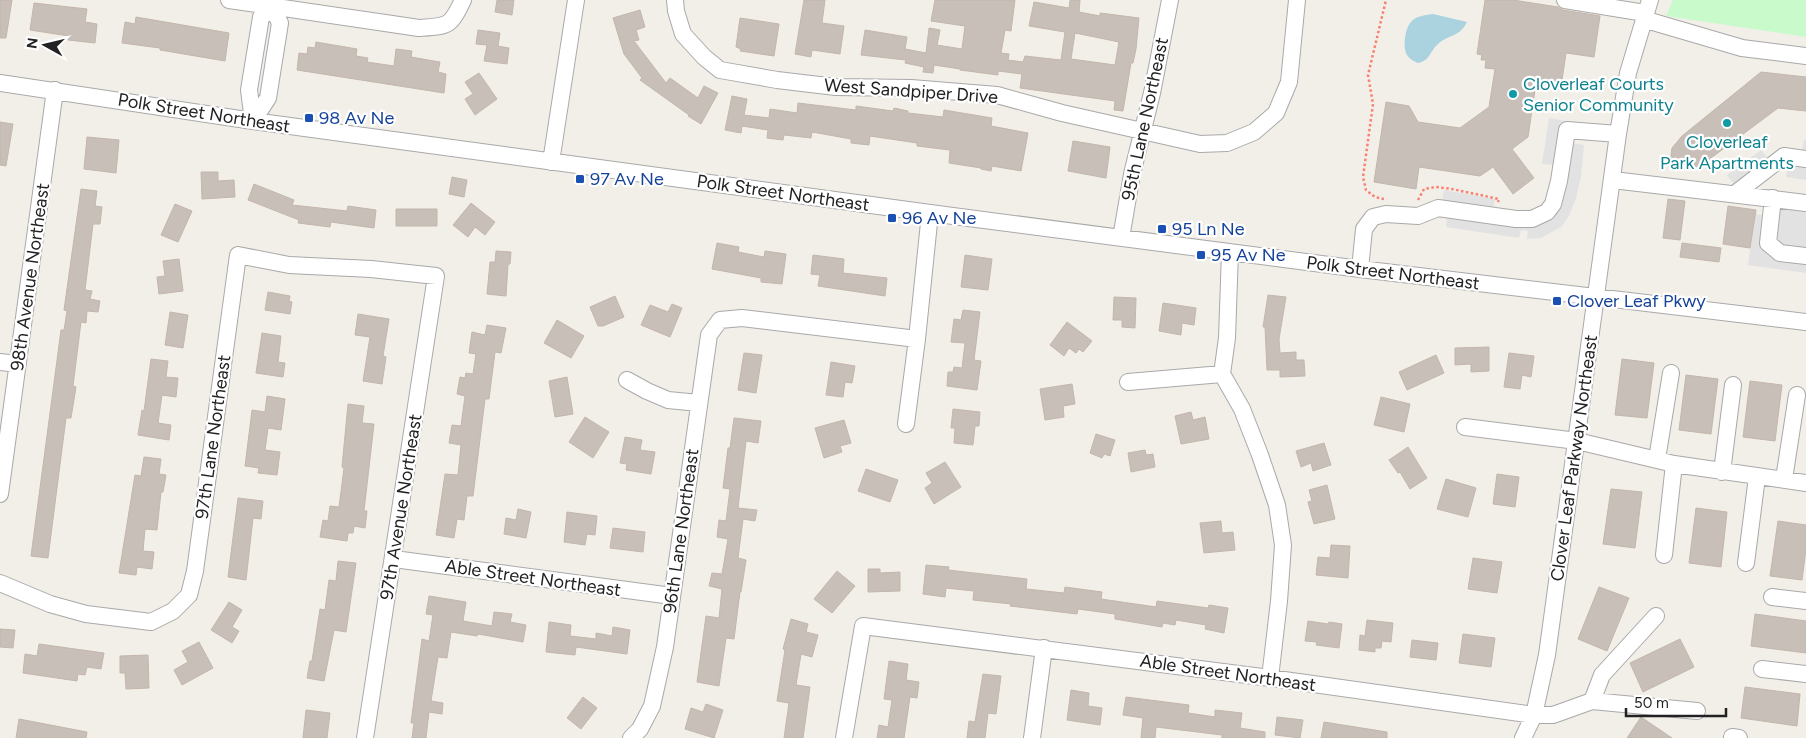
<svg xmlns="http://www.w3.org/2000/svg" width="1806" height="738" font-family="Figtree,sans-serif">
<style>
.park{fill:#c8facc}
.parking{fill:#e2e2e2}
.water{fill:#aad3df}
.building{fill:#c7bfb8;stroke:#c4b6ab;fill-rule:evenodd}
.lines{fill:none;stroke-linecap:round;stroke-linejoin:round}
.minor-casing{stroke:#a9a9a9;stroke-width:18}
.path{stroke:#fa8072;stroke-width:2.5;stroke-dasharray:2.5 2.5;stroke-linecap:butt}
.minor{stroke:#fff;stroke-width:16}
.culture-dot{fill:#0f9aa8;stroke:#fff;stroke-width:2}
.transit-dot{fill:#1a4fb4;stroke:#fff;stroke-width:2}
.labels{text-anchor:middle;stroke-width:4.5;stroke-linejoin:round;paint-order:stroke}
.culture-label{font-size:18px;fill:#0d838f;stroke:#fff;text-anchor:start}
.street-label{font-size:18px;fill:#222;stroke:#fff}
.transit-label{font-size:18px;fill:#164399;stroke:#fff;text-anchor:start}
</style>
<rect width="100%" height="100%" fill="#f2efe9"/>
<path class="park" d="M1673 0H1806V37L1666 16Z"/>
<path class="parking" d="M1549 118 1575 123 1572 143 1584 145 1581 177 1576 198 1569 216 1561 227 1541 238 1527 239 1528 231 1521 230 1519 238 1446 227 1447 218 1444 214H1440L1444 190 1495 199 1493 210 1529 216 1548 201 1555 165 1542 164Z
M1804 140H1806V180L1786 177 1788 164 1802 150Z
M1761 150 1770 161 1735 186 1727 175Z
M1770 200 1806 205V273L1748 265 1755 214 1767 216Z"/>
<path class="water" d="M1433 14 1467 22C1459 38 1449 34 1438 44 1429 52 1431 60 1418 63 1413 61 1408 58 1406 53 1403 45 1405 28 1411 22 1416 16 1425 15 1433 14Z"/>
<path class="building" d="M0 0H12L6 38H0Z
M497 0H514L512 15 495 12Z
M804 0H825L822 23 844 26 840 54 812 50 811 57 795 54Z
M935 0H1015L1011 31 1005 30 1001 53 1009 54 1008 60 1023 62 1025 56 1061 60 1065 32 1029 26 1034 2 1069 8 1070 0H1080L1079 12 1100 16V13L1139 18 1136 49 1133 63H1131L1123 111 1114 110 1115 101 1020 88 1022 74 998 71V75L960 70V69L934 65 933 73 923 72 924 67 905 63 906 60 861 55 865 30 907 37 905 49 926 53 929 28 940 30 937 45 962 49 965 26 931 21ZM1075 33 1119 42 1115 65 1071 59Z
M1485 0H1513L1558 7 1563 10 1600 16 1594 57 1566 53 1561 87 1536 83 1528 137 1512 149 1534 178 1513 194 1493 167 1480 176 1419 167 1416 189 1374 182 1386 102 1409 106 1418 122 1460 128 1489 107 1495 69 1485 68 1486 60H1481L1482 55 1477 54Z
M34 3 87 9 85 22 97 24 95 43 68 40 69 36 30 30Z
M640 10 645 27 636 30 639 40 634 41 666 83 670 78 698 98 704 86 718 93 701 124 688 116 689 115 640 80 642 78 624 54 613 18Z
M136 17 229 33 225 61 160 50V48L122 43 125 22 135 24Z
M740 18 779 24 774 56 740 51 741 49 736 47Z
M478 30 500 33 498 46 509 48 507 64 484 61 487 45 476 44Z
M316 42 357 49 356 56 368 58 367 62 394 66 396 49 412 51 411 57 440 62 438 72 446 74 444 93 297 70 299 53 307 54 308 47 315 48Z
M1761 72 1806 77V111L1778 108 1699 167 1670 163 1672 148 1682 136Z
M479 73 497 99 475 115 465 99 473 94 465 82Z
M732 96 747 99 744 115 769 118 770 109 797 113 798 103 856 110V106L893 111 894 108 908 111V113L943 117 944 110 992 118 991 126 1028 133 1021 171 992 166 991 171 981 169V168L949 163 950 150 917 146V143L870 136 869 145 851 143V139L812 132 811 138 784 135 783 140 767 138 768 130 742 126 741 133 725 130Z
M0 122 13 124 6 166 0 165Z
M87 137 119 140 116 173 84 169Z
M1073 141 1110 147 1106 178 1068 171Z
M201 172H218V181L234 180 235 197 202 199Z
M452 177 467 180 464 197 449 194Z
M254 184 294 200 292 205 347 211 348 206 376 210 374 228 331 222 330 227 298 223 299 220 248 200Z
M81 189 97 191 95 206 102 207 100 224H93L85 290 92 291 90 299 100 301 98 312 87 311 86 323 81 322 73 386 76 387 71 418H66L48 558 31 556 61 330H64L67 311 64 310Z
M1668 199 1685 201 1680 240 1663 238Z
M471 203 495 222 485 235 475 227 468 237 453 225Z
M175 204 192 211 178 242 161 235Z
M1728 206 1756 210 1750 248 1723 244Z
M396 209H437V226H396Z
M717 243 739 247 738 252 764 257 765 251 786 254 782 284 761 282V278L712 269Z
M1682 243 1721 248 1719 262 1680 257Z
M496 251 511 252 510 264H508L506 296 487 294 490 262H495Z
M813 255 844 259 843 273 887 278 885 296 818 286 820 275 811 274Z
M965 255 992 259 988 290 961 287Z
M179 259 183 291 159 294 157 277 165 276 163 261Z
M268 292 290 296 289 301 292 302 290 314 265 310Z
M1268 295 1286 297 1279 339 1280 353 1296 352V360H1304L1305 376 1280 377V370H1267L1265 327H1263Z
M615 296 624 317 603 326H598L590 307Z
M1114 297 1136 298 1135 328 1122 327V320H1113Z
M1163 303 1196 308 1194 325 1182 323 1181 335 1159 331Z
M672 304 682 308 670 337 641 325 650 305 668 312Z
M963 310 980 312 974 360 981 361 977 390 947 386 948 372H953L954 367 962 368 965 343 951 342 954 319 961 320Z
M170 312 188 315 183 348 165 345Z
M358 314 389 319 383 356 386 357 382 384 363 381 370 337 355 335Z
M557 320 584 336 571 358 544 343Z
M1067 322 1092 341 1083 352 1079 349 1076 353 1069 348 1064 356 1050 345Z
M487 325 506 328 501 353 495 352 489 399H485L473 496H467L464 520 457 519 454 538 436 535 445 474 458 475 461 445 449 443 452 425 461 426 465 396 457 394 460 377 465 378 466 373 473 374 476 354 469 353 472 332 485 335Z
M262 333 281 336 278 362 285 363 283 377 256 373Z
M1489 347V371L1471 372V364L1455 365V348Z
M744 353 762 355 756 393 738 390Z
M1509 353 1534 356 1531 377 1522 375 1520 389 1504 387Z
M1436 355 1444 373 1407 390 1399 372Z
M151 359 168 361 166 377 178 378 176 397 162 395 158 423 171 425 169 440 138 435 142 410 144 411Z
M1622 359 1654 363 1647 418 1615 415Z
M831 362 855 366 852 383 845 382 843 397 826 395Z
M1686 375 1718 379 1711 434 1679 430Z
M567 377 573 414 555 417 549 381Z
M1750 381 1782 385 1775 441 1743 437Z
M1072 384 1075 404 1063 406 1064 417 1045 420 1040 389Z
M267 396 285 399 281 430 268 428 265 450 280 452 277 475 258 473 259 468 245 466 252 410 265 412Z
M1381 397 1410 404 1404 432 1374 425Z
M348 404 364 406 362 423 374 424 364 511H367L365 528 354 526 353 533H348L347 541 320 537 323 520 328 521 330 506 339 507 344 468 342 467Z
M953 409 980 412 979 426H975L973 445 954 443 955 428H951Z
M1191 412 1193 420 1205 417 1209 439 1181 444 1175 416Z
M585 417 609 432 593 458 569 442Z
M734 418 761 421 758 443 746 441 738 508 757 510 755 521 743 519 738 558 746 560 741 592H740L734 639 726 638 719 686 697 682 706 616 719 618 722 589 709 586 712 573 722 574 728 539 717 537 719 520 726 521 730 489 723 488 728 448H730Z
M844 420 851 443 840 446 842 452 824 458 815 428Z
M1096 434 1115 440 1110 456 1104 454 1102 458 1090 453Z
M625 437 642 440 640 450 655 452 651 474 626 470 627 464 620 463Z
M1324 443 1331 465 1313 471 1311 463 1301 467 1296 451Z
M1408 447 1427 478 1410 489 1400 472 1398 473 1389 460Z
M1145 450 1146 455 1153 454 1155 467 1131 472 1128 453Z
M144 457 161 459 159 474 166 475 163 492H161L157 530 145 529 143 551 154 552 152 569 137 567 136 575 119 573 135 475 141 476Z
M945 462 961 487 934 504 925 488 932 483 926 473Z
M866 469 898 480 890 502 858 491Z
M1497 474 1519 477 1515 507 1493 504Z
M1446 479 1476 488 1468 517 1437 509Z
M1327 485 1335 519 1314 524 1308 502 1312 501 1309 490Z
M1611 489 1642 492 1635 548 1603 544Z
M238 498 263 501 261 519 253 518 246 580 228 577Z
M1696 508 1727 512 1721 567 1689 563Z
M518 509 531 512 526 538 504 534 506 518 516 520Z
M567 512 597 516 595 535 587 534 585 545 564 542Z
M1221 521 1222 533 1233 532 1235 550 1204 553 1200 523Z
M1778 521 1806 525V549L1802 580 1770 576Z
M613 528 645 532 643 552 610 548Z
M1331 545 1350 546 1348 578 1316 575 1318 557 1330 558Z
M1473 558 1502 562 1497 593 1468 589Z
M338 561 356 563 346 632 334 630 324 681 307 678 310 661H312L320 609 325 610 329 580 336 581Z
M926 565 949 567 948 570 1027 579 1026 589 1064 593 1065 587 1102 592 1101 599 1156 607 1157 601 1208 608 1209 605 1228 608 1224 633 1205 629 1206 625 1176 620 1175 625 1163 623 1162 627 1115 619V614L1078 609 1077 614 1010 606 1011 604 973 600 974 591 946 588 945 597 923 594Z
M868 569H880V573L900 572V591L868 592Z
M837 571 855 586 832 613 814 599Z
M1599 587 1629 598 1607 651 1578 639Z
M429 596 466 602 463 621 492 626 494 612 512 614 510 622 526 625 523 642 478 634 477 636 451 632 447 658 438 657 431 701 443 703 442 714 429 712 426 738H412L414 723H411L422 639 429 641 433 615 426 614Z
M229 602 242 610 232 627 239 631 232 643 211 630Z
M1755 614 1806 621V653L1751 646Z
M791 619 808 624 806 632 818 635 812 657 801 654 796 685 810 687 803 738H784L789 703 777 701 785 650 783 649Z
M1367 620 1393 623 1391 642 1382 641 1381 648H1375V652L1359 650 1360 635 1365 636Z
M1308 621 1328 624 1329 622 1342 624 1339 648 1316 645 1317 642 1305 641Z
M549 622 571 625 570 636 596 639V633L612 636 613 627 630 630 627 654 576 647 575 655 546 652Z
M0 629 15 630 13 648 0 647Z
M1463 634 1495 638 1491 667 1459 663Z
M1680 639 1694 667 1643 692 1630 663Z
M1412 640 1438 643 1436 660 1410 657Z
M199 642 213 668 182 685 174 670 188 662 182 651Z
M39 644 104 653 101 669 87 667 85 675 78 674 77 681 23 673 25 654 37 656Z
M148 655 149 688 126 689 125 673H120V656Z
M889 661 908 664 906 680 919 682 917 698 910 697 904 738H877L879 725 888 727 892 700 884 699Z
M983 674 1001 676 996 714 988 713 985 738H967L969 721 975 722Z
M1745 687 1800 694 1797 726 1741 718Z
M1071 690 1089 693 1088 706 1102 708 1100 725 1067 720Z
M583 697 597 708 581 729 567 718Z
M1126 697 1189 705 1188 713 1215 717V710L1242 713 1240 728 1265 732V738H1222V735L1156 727 1155 738H1141L1143 718 1123 715Z
M706 704 723 710 714 738 685 729 691 708 703 712Z
M306 710 330 713 327 738H303Z
M1277 717 1303 720 1300 738 1275 735Z
M1641 717 1672 738H1627Z
M19 719 87 732 86 738H16Z
M1324 722 1387 732V738H1321Z"/>
<g class="lines">
<defs>
<path id="minor" d="M229 0 419 28C449 26 450 27 463 0
M675 0 676 11 683 34 704 57 720 70 777 80 836 87 911 88 997 95 1062 113 1200 144 1227 143 1254 132 1276 113 1289 82 1297 0
M1565 0 1645 13
M1643 19 1742 48 1806 56
M0 83 253 121 930 213 1360 269 1806 322
M253 121 268 98 280 23 272 7 274 0
M253 121 249 90 261 17 272 7
M551 162 576 0
M1613 180 1806 203
M1736 193 1784 156 1806 159
M1773 198 1768 243 1780 253 1806 256
M1121 238 1132 174 1152 93 1170 0
M1230 252 1227 338 1222 374 1242 409 1260 455 1277 505 1283 545 1279 601 1270 678
M1360 269 1364 229 1373 217 1386 214 1418 216 1438 208 1516 219H1532L1547 212 1553 204 1559 181 1567 130 1618 134
M0 362 18 364
M627 380 647 391 668 400 699 403
M1128 382 1222 374
M906 424 917 339 930 213
M1465 427 1577 441 1674 464 1806 483
M1657 459 1671 373
M1722 472 1733 385
M1784 479 1797 395
M0 494 55 90
M1664 555 1674 464
M394 559 672 596
M1746 563 1757 477
M0 583 50 604 86 614 151 622 173 611 189 595 195 571 238 255 289 265 371 269 436 276 365 738
M1772 597 1806 601
M1762 669 1806 674
M1592 701 1602 675 1656 616
M1732 737 1739 738
M631 738 640 729 652 706 665 647 709 335 720 320 742 318 917 339
M844 738 863 626 1270 678 1534 715H1553L1592 701 1697 711
M1032 738 1044 648
M1523 738 1534 715 1547 655 1618 134 1628 73 1650 0"/>
</defs>
<use href="#minor" class="minor-casing"/>
<path class="path" d="M1384 199 1375 197 1366 190 1363 177 1373 104 1368 75 1386 0
M1418 200 1424 189 1436 187 1452 189 1499 199 1498 202"/>
<use href="#minor" class="minor"/>
</g>
<g class="culture-dot">
<circle cx="1513" cy="94" r="5"/>
<circle cx="1727" cy="123" r="5"/>
</g>
<g class="transit-dot">
<rect x="304" y="113" width="10" height="10" rx="2.5"/>
<rect x="575" y="174" width="10" height="10" rx="2.5"/>
<rect x="887" y="213" width="10" height="10" rx="2.5"/>
<rect x="1157" y="224" width="10" height="10" rx="2.5"/>
<rect x="1196" y="250" width="10" height="10" rx="2.5"/>
<rect x="1552" y="296" width="10" height="10" rx="2.5"/>
</g>
<g class="labels">
<g class="culture-label">
<text x="1523" y="90">Cloverleaf Courts<tspan x="1523" dy="21">Senior Community</tspan></text>
<text x="1727" y="148" text-anchor="middle">Cloverleaf<tspan x="1727" dy="21">Park Apartments</tspan></text>
</g>
<g class="street-label">
<text transform="translate(911 91) rotate(4)" y="6">West Sandpiper Drive</text>
<text transform="translate(204 113) rotate(9)" y="6">Polk Street Northeast</text>
<text transform="translate(1145 119) rotate(-78)" y="6">95th Lane Northeast</text>
<text transform="translate(783 193) rotate(8)" y="6">Polk Street Northeast</text>
<text transform="translate(1393 273) rotate(7)" y="6">Polk Street Northeast</text>
<text transform="translate(30 277) rotate(-82)" y="6">98th Avenue Northeast</text>
<text transform="translate(213 437) rotate(-82)" y="6">97th Lane Northeast</text>
<text transform="translate(1574 458) rotate(-82)" y="6">Clover Leaf Parkway Northeast</text>
<text transform="translate(401 507) rotate(-81)" y="6">97th Avenue Northeast</text>
<text transform="translate(681 531) rotate(-82)" y="6">96th Lane Northeast</text>
<text transform="translate(533 578) rotate(8)" y="6">Able Street Northeast</text>
<text transform="translate(1228 673) rotate(8)" y="6">Able Street Northeast</text>
</g>
<g class="transit-label">
<text x="319" y="124">98 Av Ne</text>
<text x="590" y="185">97 Av Ne</text>
<text x="902" y="224">96 Av Ne</text>
<text x="1172" y="235">95 Ln Ne</text>
<text x="1211" y="261">95 Av Ne</text>
<text x="1567" y="307">Clover Leaf Pkwy</text>
</g>
</g>
<g transform="translate(45 45) rotate(278)" stroke="#ffffff" stroke-width="4" paint-order="stroke">
<path d="M0-4L9 19L0 12L-9 19Z" fill="#222222"/>
<text y="-8" font-size="14" font-weight="bold" text-anchor="middle" fill="#222222">N</text>
</g>
<path d="M1626 708v8h100v-8" fill="none" stroke="#222222" stroke-width="2.5"/>
<text x="1634" y="708" font-size="15" fill="#222222" stroke="#ffffff" stroke-width="4" paint-order="stroke">50 m</text>
</svg>
